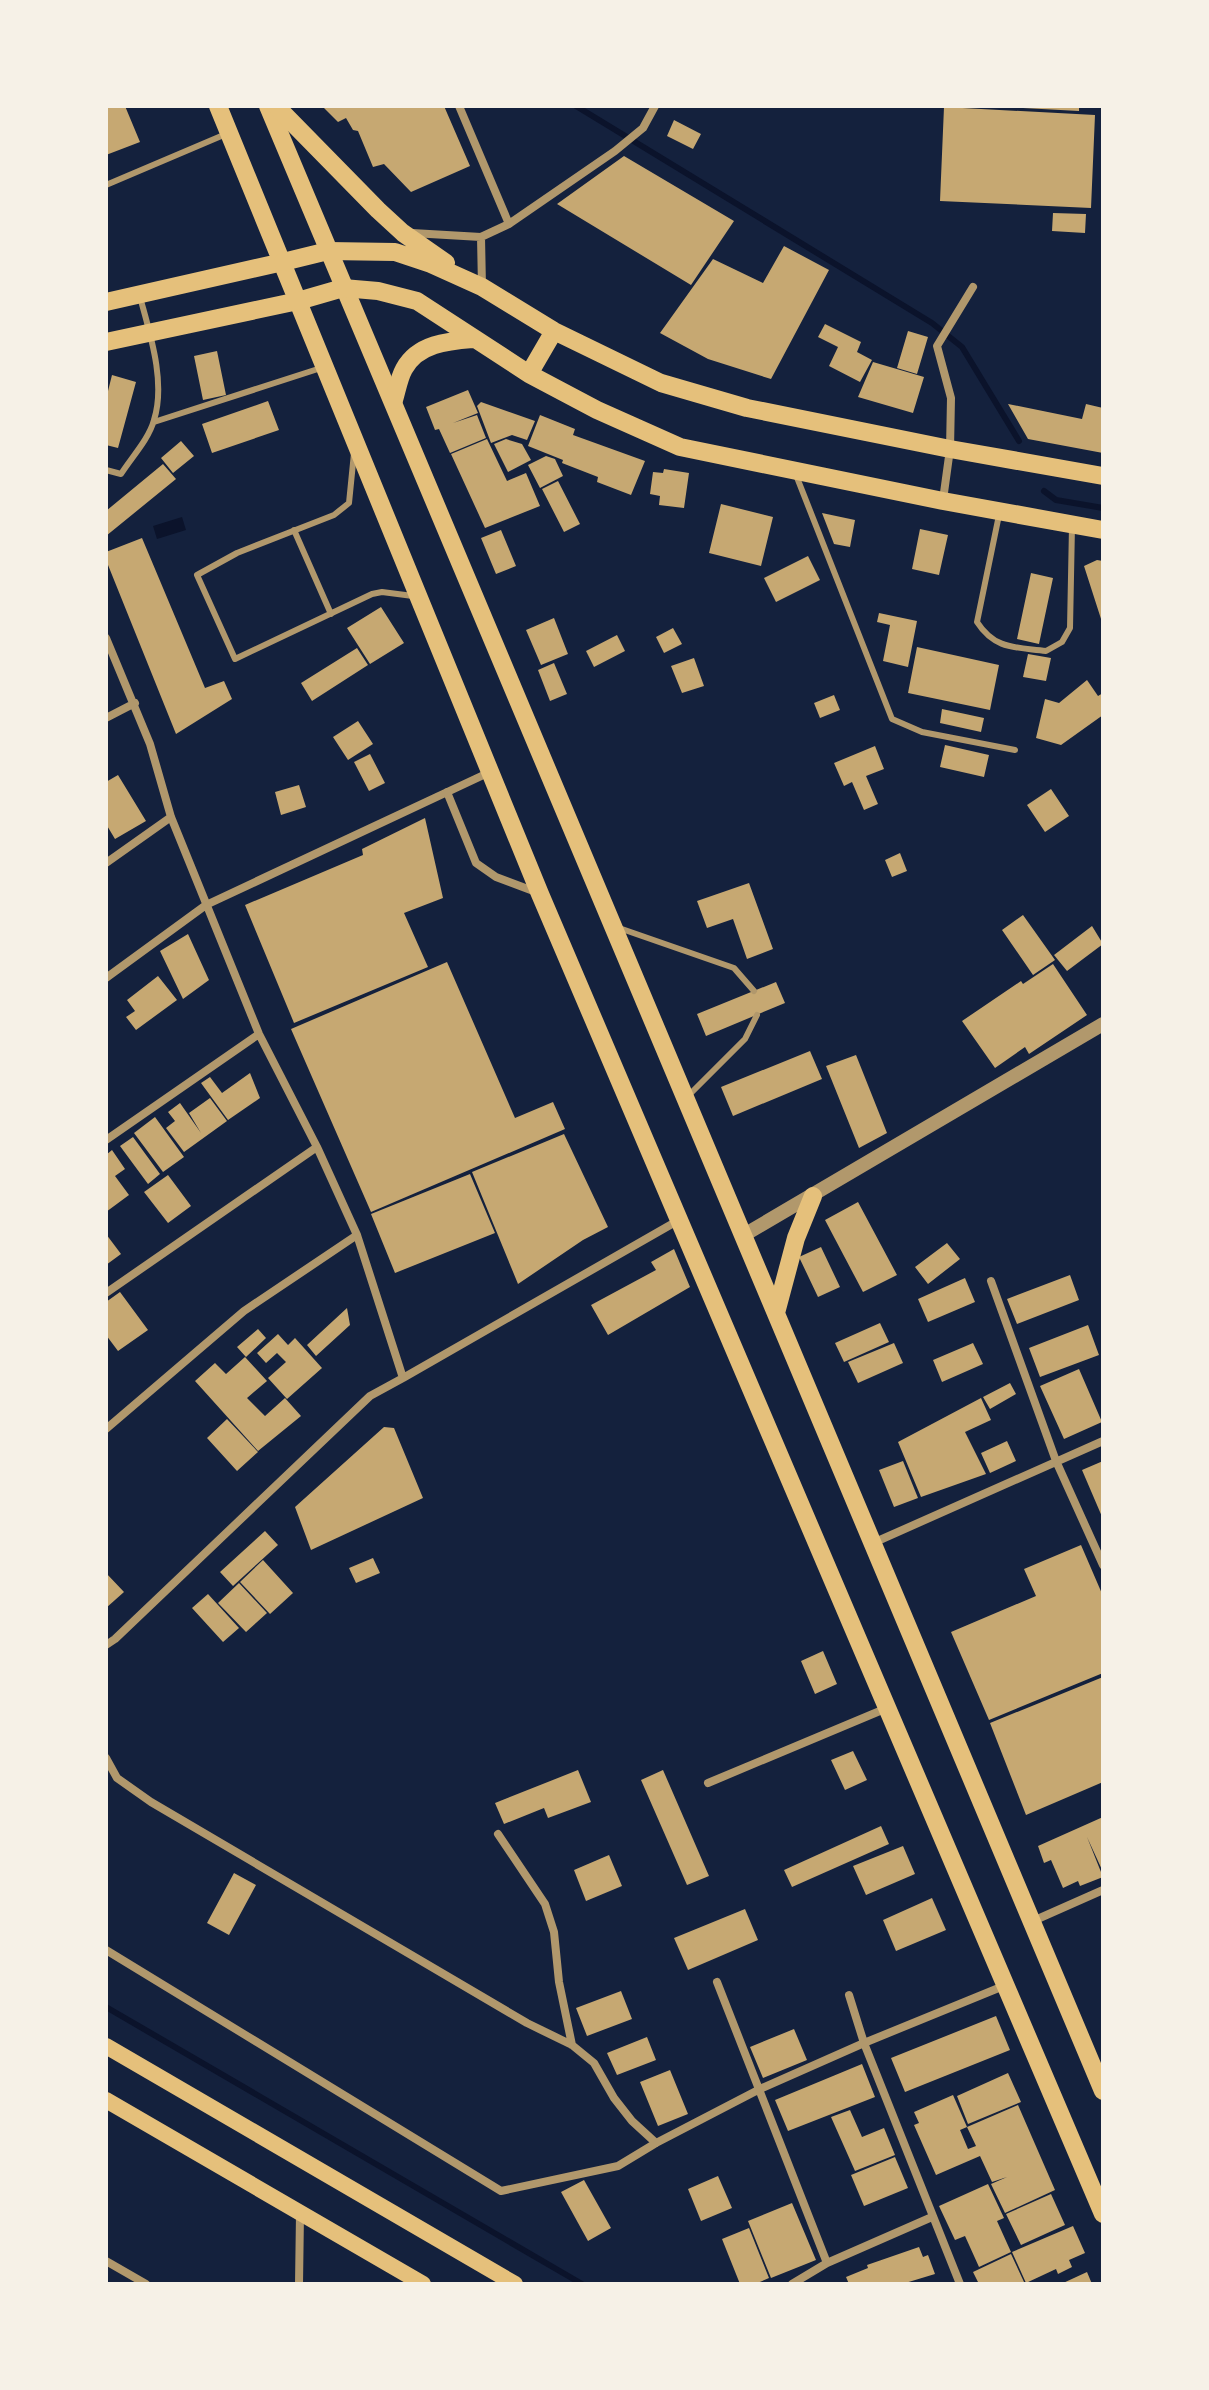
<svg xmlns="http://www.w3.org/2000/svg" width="1209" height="2390" font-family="'Libre Baskerville',serif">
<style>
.water{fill:#0b132b}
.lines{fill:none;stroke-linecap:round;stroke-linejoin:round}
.stream{stroke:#0b132b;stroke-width:6}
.building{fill:#c6a872}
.service{stroke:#b1986c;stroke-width:6}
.minor{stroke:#b1986c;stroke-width:8}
.tertiary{stroke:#b1986c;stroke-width:14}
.secondary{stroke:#e5c07b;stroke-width:16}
.primary{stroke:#e5c07b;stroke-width:18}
.trunk{stroke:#e5c07b;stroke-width:18}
</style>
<rect width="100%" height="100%" fill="#14213d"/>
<path class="water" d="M182 517 186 530 157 539 153 526Z"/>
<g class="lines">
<path class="stream" d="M576 106 932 323 962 347 1019 441
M1044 491 1056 500 1103 508
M106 2007 582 2284"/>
</g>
<path class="building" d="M106 106H125L140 142 106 155Z
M322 106H444L470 166 411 192 384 164 373 167 358 131 353 130 346 118 338 122Z
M1023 106H1079V111L1023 108Z
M944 107 1095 115 1091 208 940 201Z
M674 120 701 134 693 149 667 136Z
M624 156 734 221 691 285 557 204Z
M1053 213 1086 214 1085 233 1052 231Z
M784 246 829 270 771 379 708 359 660 333 713 259 763 283Z
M825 324 861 342 857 352 872 360 860 382 829 366 838 347 818 337Z
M908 331 928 337 917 374 897 368Z
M217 351 226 395 203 400 194 356Z
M873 362 924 377 913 413 858 397Z
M112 375 136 382 118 448 106 445V399Z
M468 390 478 413 453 423 477 415 486 438 450 453 439 429 435 430 426 407Z
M268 401 279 430 212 453 202 424Z
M481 402 535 421 527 440 512 435 491 443 477 406Z
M1008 404 1082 419 1086 404 1103 408V453L1028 439Z
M540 415 575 429 573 435 645 461 631 495 597 482 598 477 562 463 563 460 528 446Z
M487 439 507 481 526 473 540 506 485 528 451 454Z
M506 439 522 444 531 460 508 472 494 444Z
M181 441 194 456 173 473 161 458Z
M546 456 555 459 563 476 540 488 528 465Z
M163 464 176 479 106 536V511Z
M664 469 689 473 684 508 659 505 660 496 650 494 653 472 663 473Z
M558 481 580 524 564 532 542 489Z
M721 504 773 517 761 566 709 553Z
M822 513 855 520 850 547 834 544Z
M920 529 948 535 939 575 912 569Z
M501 530 516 566 496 574 481 538Z
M142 538 205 688 224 681 232 699 176 734 106 560V552Z
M808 556 820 580 776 602 764 578Z
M1097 560 1103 561 1102 622 1084 566Z
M1031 573 1053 578 1039 644 1017 639Z
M381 607 404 643 370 664 347 628Z
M879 613 917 621 908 667 883 661 890 625 877 622Z
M554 618 568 654 541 665 526 630Z
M673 628 682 644 664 653 656 637Z
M617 635 625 651 594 667 586 651Z
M917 647 999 665 990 710 908 693Z
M357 648 368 665 312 701 301 683Z
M1028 654 1051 658 1046 681 1023 677Z
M694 658 704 686 682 693 671 666Z
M554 663 567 694 550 701 538 670Z
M1087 680 1098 696 1103 693V715L1061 745 1036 738 1045 699 1059 703Z
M834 695 840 710 820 718 814 703Z
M942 709 984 718 981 732 940 723Z
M358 721 373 744 348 760 333 737Z
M945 745 989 755 984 777 940 767Z
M875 746 884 769 866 776 878 804 864 810 852 782 844 786 834 763Z
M370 754 385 783 369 791 354 762Z
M118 775 146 821 115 839 106 824V782Z
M299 785 306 807 281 815 275 792Z
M1051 789 1069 816 1045 832 1027 805Z
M425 818 443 898 404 913 428 967 294 1023 245 905 363 855 362 849Z
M900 853 907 871 892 877 885 860Z
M749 883 773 949 747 959 733 919 707 928 697 901Z
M1023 915 1055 960 1033 975 1002 930Z
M1092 926 1103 944 1067 971 1054 955Z
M188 934 209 980 183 999 160 951Z
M447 962 515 1118 553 1102 565 1129 371 1212 291 1029Z
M1053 964 1087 1015 1029 1054 1025 1047 995 1068 962 1021 1021 981 1023 984Z
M158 976 177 1000 136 1030 126 1017 135 1011 127 1000Z
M776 982 785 1003 706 1036 697 1014Z
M810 1051 822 1079 733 1116 721 1087Z
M856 1055 887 1133 859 1148 826 1066Z
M250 1073 260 1098 228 1120 201 1083 210 1077 222 1093Z
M210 1098 227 1121 184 1152 166 1128 175 1121 168 1112 180 1103 201 1133 189 1113Z
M155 1117 184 1157 163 1172 134 1133Z
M564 1134 608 1227 583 1240 518 1284 472 1172Z
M133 1137 160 1174 148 1184 120 1146Z
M112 1150 125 1169 115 1176 129 1195 106 1212V1155Z
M470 1174 495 1233 395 1273 371 1214Z
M168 1175 191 1206 168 1223 144 1192Z
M858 1202 897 1275 863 1292 825 1220Z
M106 1234 121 1254 106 1265Z
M947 1243 960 1259 928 1284 915 1267Z
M821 1247 840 1287 818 1297 799 1257Z
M674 1249 690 1287 608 1335 591 1305 656 1270 651 1262Z
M1070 1275 1079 1300 1017 1324 1007 1299Z
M965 1278 975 1302 928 1322 918 1299Z
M120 1292 148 1330 118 1351 106 1335V1302Z
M347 1308 350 1325 316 1356 307 1345Z
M880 1323 889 1342 844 1362 835 1343Z
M1088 1325 1099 1355 1040 1377 1029 1348Z
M258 1329 266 1338 246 1357 237 1347Z
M278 1334 288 1345 295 1338 322 1368 287 1399 268 1378 286 1362 277 1353 266 1363 257 1353Z
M894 1343 903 1363 858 1383 848 1362Z
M973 1343 983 1364 942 1382 933 1360Z
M245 1357 267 1381 247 1398 265 1416 285 1398 301 1416 258 1451 195 1381 215 1363 226 1374Z
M1079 1369 1102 1422 1064 1439 1040 1386Z
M1010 1383 1016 1394 990 1409 983 1397Z
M981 1398 991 1420 965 1432 986 1474 921 1497 898 1442Z
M227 1419 258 1452 237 1471 207 1438Z
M384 1427 394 1428 423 1498 311 1550 295 1507Z
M1007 1441 1016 1461 990 1473 981 1453Z
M903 1461 918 1498 894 1507 879 1470Z
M1103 1461V1519L1082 1470Z
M265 1531 278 1545 233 1586 220 1572Z
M1081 1545 1103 1596V1673L989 1720 951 1632 1036 1596 1024 1569Z
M373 1558 380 1573 356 1583 349 1568Z
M263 1560 293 1593 270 1614 240 1582Z
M106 1573 124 1592 106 1608Z
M239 1583 267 1613 246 1632 218 1603Z
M208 1594 239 1628 223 1642 192 1608Z
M823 1651 837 1684 815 1694 801 1661Z
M1103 1677V1782L1026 1815 990 1723Z
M853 1751 867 1780 845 1790 831 1760Z
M578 1770 591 1802 548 1818 544 1808 504 1824 495 1803Z
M663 1770 709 1876 687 1885 641 1780Z
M1103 1817V1872L1087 1837 1103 1877 1080 1886 1078 1881 1063 1888 1051 1860 1044 1863 1038 1846Z
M881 1826 889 1844 792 1887 784 1870Z
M903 1846 915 1874 866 1895 853 1866Z
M609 1855 622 1886 586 1901 574 1870Z
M234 1873 256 1885 229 1935 207 1923Z
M932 1898 946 1930 896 1951 883 1920Z
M745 1909 758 1940 688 1970 674 1938Z
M621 1991 632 2019 587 2036 576 2008Z
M996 2016 1010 2050 905 2092 891 2058Z
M794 2029 807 2060 763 2078 750 2047Z
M647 2037 656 2060 617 2075 607 2053Z
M862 2064 875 2097 788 2131 775 2100Z
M670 2070 688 2114 658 2126 640 2082Z
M1008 2073 1021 2102 968 2124 957 2096Z
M953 2095 967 2127 960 2130 968 2149 976 2146 967 2127 1018 2105 1055 2190 1005 2213 991 2184 1007 2177 992 2182 980 2156 936 2175 914 2125 919 2123 914 2112Z
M850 2110 862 2137 884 2128 895 2155 855 2171 831 2117Z
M895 2157 908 2188 864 2206 851 2175Z
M718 2176 732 2208 701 2221 688 2189Z
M584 2180 611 2228 588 2241 561 2192Z
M988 2184 1004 2218 997 2221 1011 2252 979 2267 965 2236 955 2240 939 2206Z
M1051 2194 1065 2225 1021 2245 1006 2214Z
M792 2203 816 2260 771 2278 748 2221Z
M1073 2226 1085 2253 1069 2260 1072 2267 1058 2274 1056 2269 1026 2283 1012 2252Z
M749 2228 769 2278 755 2284H740L722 2239Z
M919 2247 923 2257 928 2255 935 2274 902 2284H849L846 2277 868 2268 867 2265Z
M1011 2254 1024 2282 979 2284 973 2272Z
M1087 2272 1092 2284H1061Z"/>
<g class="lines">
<path class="service" d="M106 185 226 134
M154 422 321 368
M354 453 349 503 334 515 237 553 197 575 235 659 372 594 382 592 413 596
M106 470 121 474C131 458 149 439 154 420 166 382 150 334 140 297
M796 475 892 719 922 732 1015 750
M999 515 977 622C995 650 1016 647 1046 651L1062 642 1070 628 1072 526
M294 530 331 614
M619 928 734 968 754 991
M689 1095 745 1039 757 1015"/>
<path class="minor" d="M459 106 509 224
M412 233 481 237 509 224 615 151 643 128 655 106
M481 237 482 287
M943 500 950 449 951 398 937 346 973 287
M106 638 150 744 171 817 259 1034 317 1147 357 1235 403 1378 370 1396 115 1639 106 1645
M106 718 135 703
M447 792 476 863 496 877 536 892
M106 863 171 817
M106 978 206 905 490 772
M106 1140 259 1034
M991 1281 1056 1461 1103 1565
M106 1293 317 1147
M403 1378 679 1220
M106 1429 244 1311 357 1235
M873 1543 1103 1441
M106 1758 117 1778 151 1802 527 2023 572 2045 594 2063 614 2098 632 2121 656 2143
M708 1783 887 1708
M498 1834 545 1904 554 1932 559 1982 572 2045
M1033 1921 1103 1890
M106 1950 501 2191 618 2166 656 2143 760 2089 864 2043 1006 1985
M717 1982 827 2263
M849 1995 864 2043 960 2284
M106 2261 146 2284
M299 2284 300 2214
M792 2284 827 2263 932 2217"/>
<path class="tertiary" d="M744 1235 1103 1024"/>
<path class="secondary" d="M106 2046 515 2284
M106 2100 423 2284"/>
<path class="primary" d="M218 106 540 894 1103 2214
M268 106 1103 2091
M106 302 283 262
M106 342 298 301
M776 1313 796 1238 813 1196"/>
<path class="trunk" d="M276 106 378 210 403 233 446 263
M283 262 328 251 395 252 431 264 482 287 554 331 661 383 747 408 950 449 1103 476
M298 301 343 288 378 291 417 301 529 374 597 410 680 447 943 501 1103 530
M529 374 554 331
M394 400C397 390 399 378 404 369 418 343 449 341 474 339"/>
</g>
<rect width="1209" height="2390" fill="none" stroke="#f6f1e7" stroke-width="216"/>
</svg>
